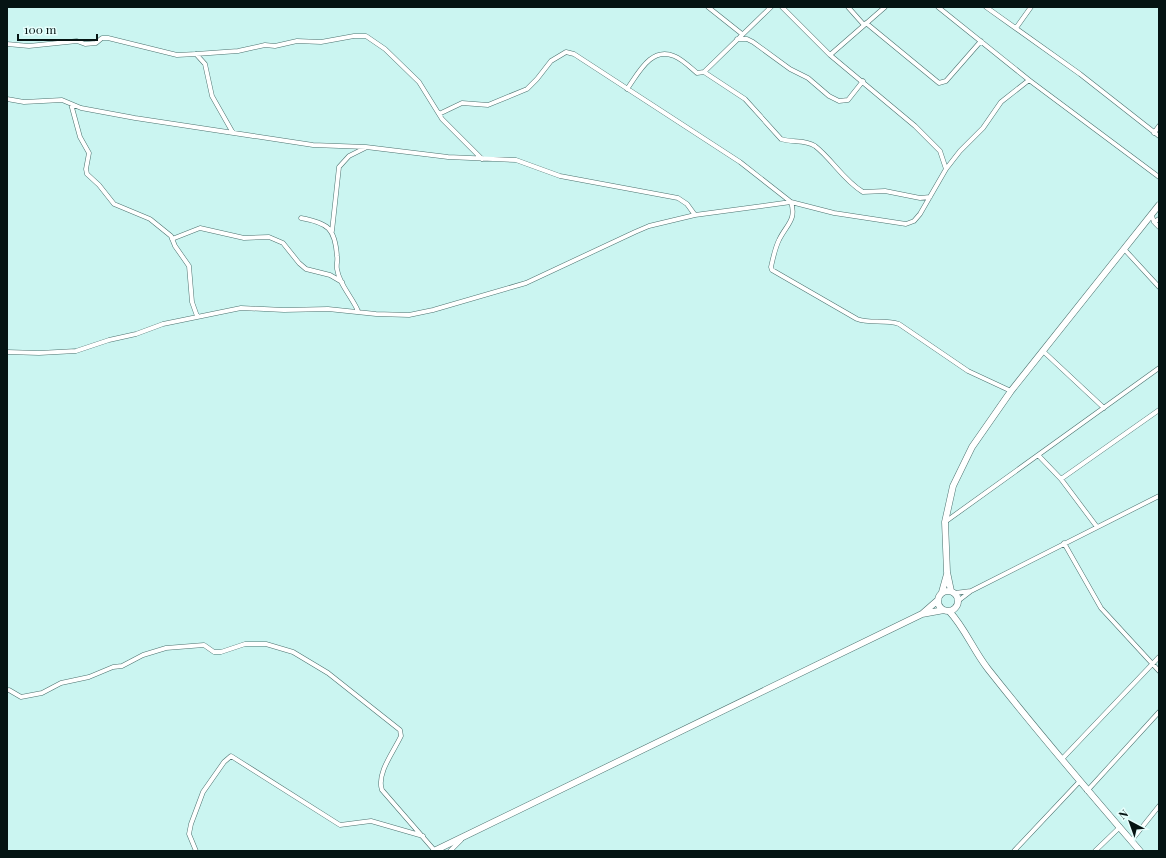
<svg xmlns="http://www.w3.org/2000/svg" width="1166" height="858" font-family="'Playfair Display',serif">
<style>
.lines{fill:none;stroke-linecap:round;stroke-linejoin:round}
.minor-casing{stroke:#4c726f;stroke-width:5}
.secondary-casing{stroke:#4c726f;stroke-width:7}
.minor{stroke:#fff;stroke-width:4}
.secondary{stroke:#fff;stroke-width:6}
</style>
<rect width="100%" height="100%" fill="#cbf5f1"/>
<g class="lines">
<defs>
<path id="minor" d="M708 7 742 34
M782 7 830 55 915 126 940 151 946 169
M848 7 864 25
M938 7 1029 80
M986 7 1080 74 1159 136
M866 23 939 83 946 81 981 41
M1016 28 1031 7
M737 39H747L753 42 790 69 808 78 829 96 839 101 848 100 863 81
M7 44 29 46 77 41 85 44 96 43 102 38H108L177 55 196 54 238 51 265 45 275 46 297 41 321 42 354 36H366L385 49 419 82 442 119 482 159
M196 54 205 64 212 96 233 133
M830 55 885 7
M704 72 745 99 781 139C792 143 805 139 815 146 832 159 843 180 863 192L885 191 920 198 930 197
M627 89C638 74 651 46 674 56 682 59 690 67 697 73L704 72 771 7
M7 99 24 102 62 100 81 108 135 118 313 145 366 147 448 157 516 160 560 176 678 198 687 204 695 215
M71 104 80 137 89 153 86 169 87 174 99 185 114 204 150 219 171 236 175 246 189 266 192 302 197 316
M439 114 462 103 488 105 527 89 537 79 551 61 566 52 574 54 740 162 791 202C797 220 786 225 779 240 775 248 773 258 771 267L772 270 857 319C870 324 885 319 899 324L968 371 1011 391
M1154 133 1159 126
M1152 216 1154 222 1159 219
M301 218C328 223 335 228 337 256 338 260 336 265 337 269 339 284 352 297 358 311
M1154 222 1159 227
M332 231 339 167 349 156 365 148
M172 239 200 228 244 238 269 237 283 243 299 263 306 269 330 275 342 282
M1125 250 1159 287
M7 352 39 353 76 351 109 340 136 334 163 324 241 308 284 310 328 309 376 314 409 315 433 310 526 283 635 232 649 226 695 215 791 202 834 213 906 224 914 221 920 214 946 169 960 151 983 128 1001 102 1029 80 1159 177
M1044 352 1104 408
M1038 455 1061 479 1097 527
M1061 479 1159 410
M945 522 1159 368
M1064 543 1101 608 1159 671
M955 593 971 591
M958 601 971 591 1159 496
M9 690 21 697 42 693 61 683 89 677 113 667 122 666 143 655 166 648 204 645 214 652H221L245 644H266L293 652 328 673 400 730 401 736C394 751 376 774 382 790L435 851
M1062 759 1159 657
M1087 791 1159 712
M1131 841 1159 806
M196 851 189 834 191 824 203 792 224 762 231 756 340 825 371 821 423 836
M450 851 461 840
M1014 851 1079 782
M1095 851 1120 827"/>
<path id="secondary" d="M938 601a10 10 0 1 1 20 0a10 10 0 1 1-20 0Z
M951 591 947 572 945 522 953 486 972 447 1011 391 1159 205
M942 592 947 574
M949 611C965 628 973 650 988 669 1037 731 1088 791 1140 851
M922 614 938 600
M434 851 922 614 944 610"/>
</defs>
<use href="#minor" class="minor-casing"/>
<use href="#secondary" class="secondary-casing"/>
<use href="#minor" class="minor"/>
<use href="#secondary" class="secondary"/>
</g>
<rect width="1166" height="858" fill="none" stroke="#051413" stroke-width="16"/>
<g transform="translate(1130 822) rotate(319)" stroke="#e6fefc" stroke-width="3" paint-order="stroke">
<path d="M0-3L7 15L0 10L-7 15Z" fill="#051413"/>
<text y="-6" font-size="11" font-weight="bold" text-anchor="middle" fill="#051413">N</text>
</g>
<path d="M18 34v6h79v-6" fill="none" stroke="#051413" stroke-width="2"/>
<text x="24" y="34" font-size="12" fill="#051413" stroke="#e6fefc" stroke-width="3" paint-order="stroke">100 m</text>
</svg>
